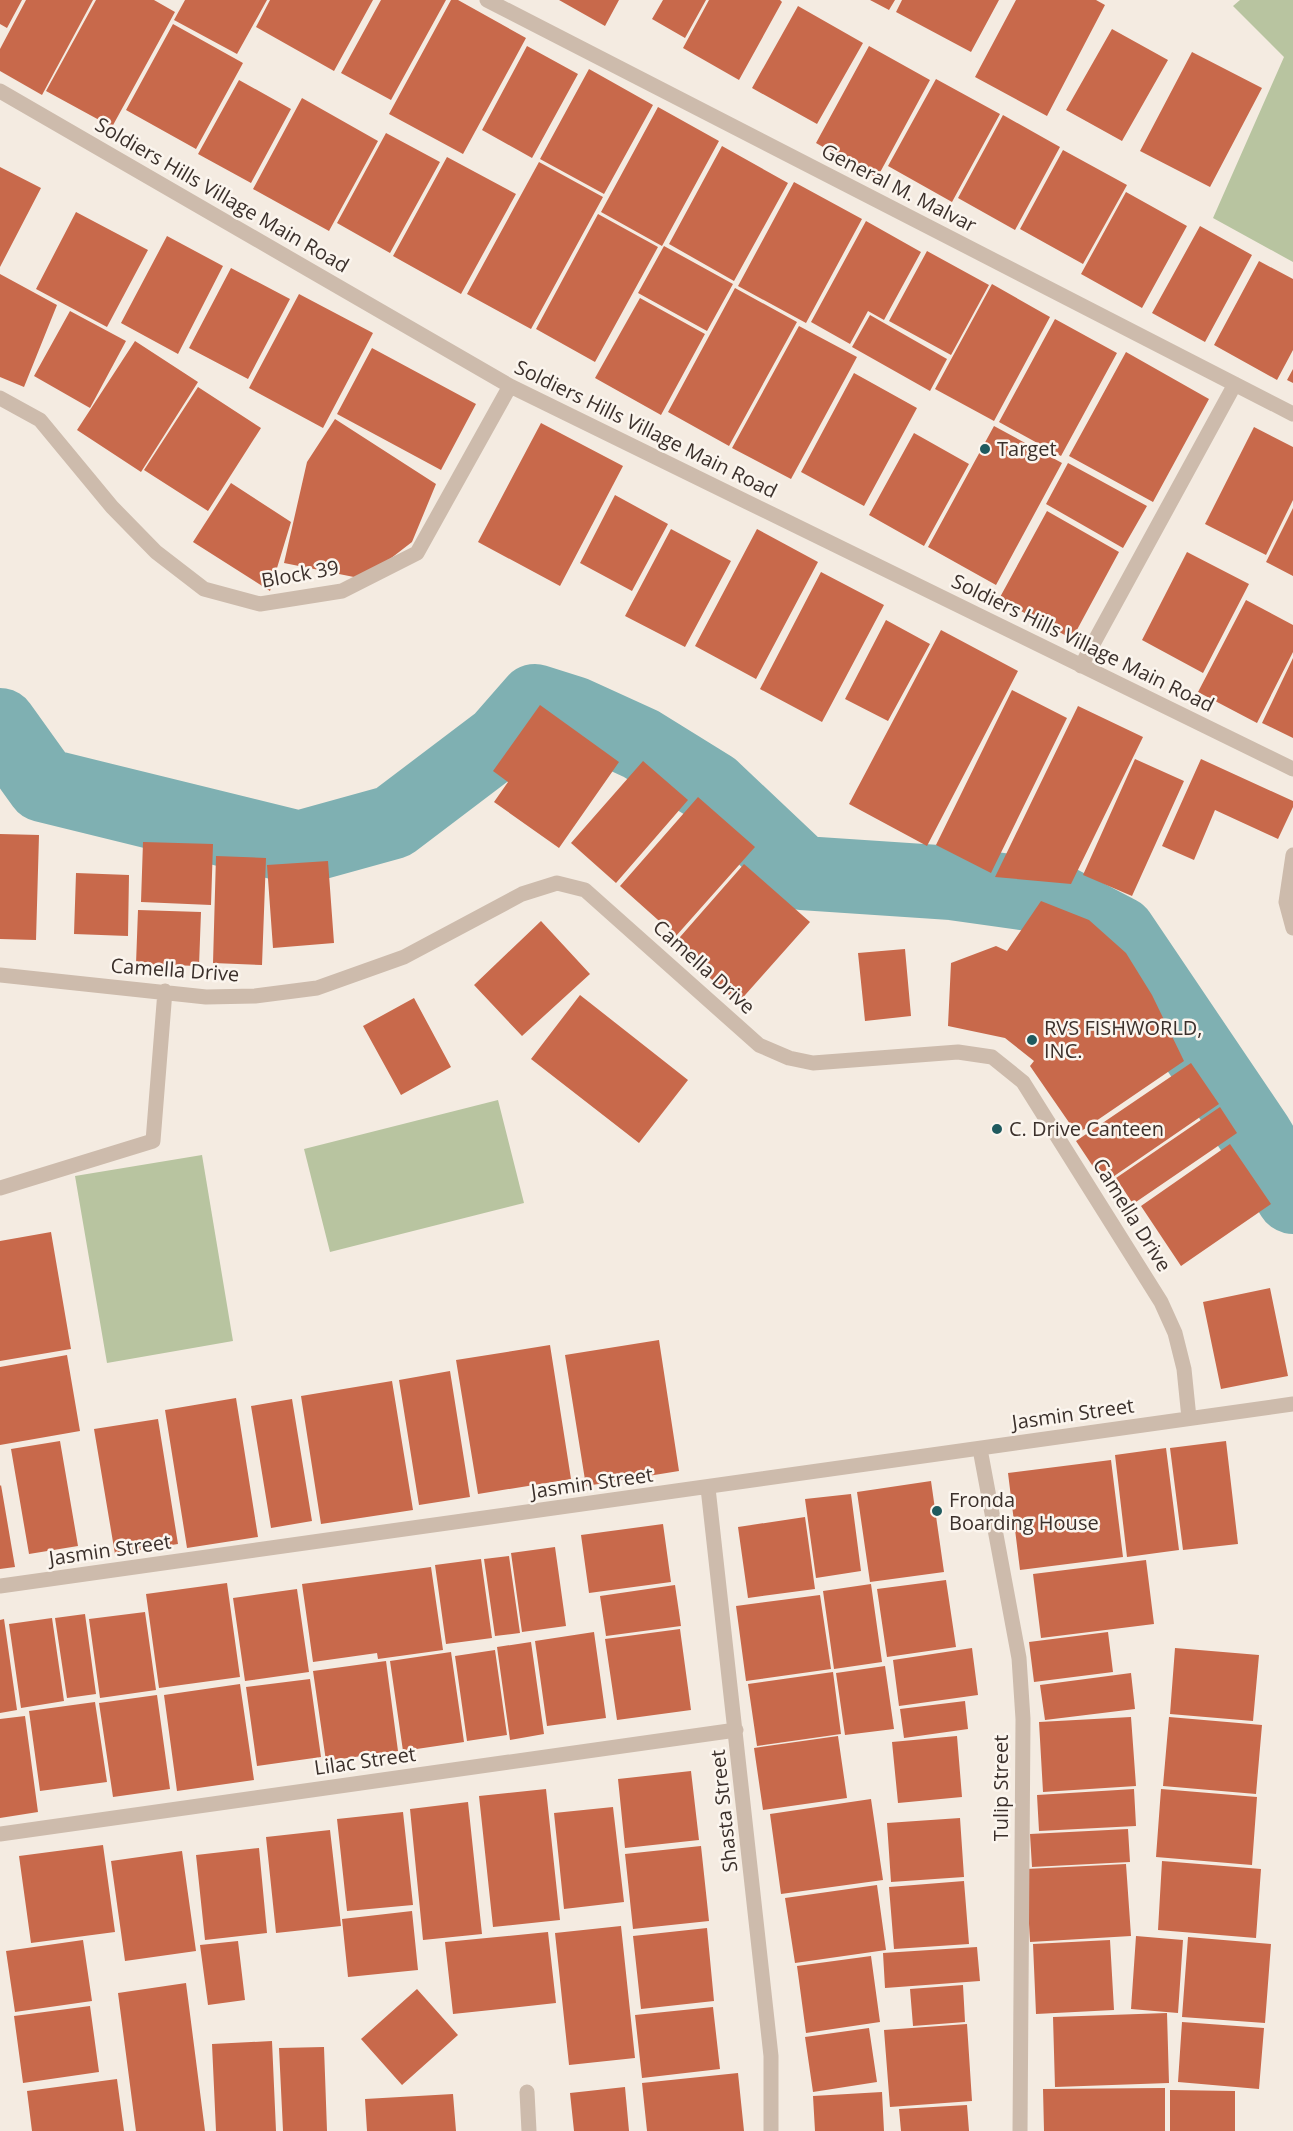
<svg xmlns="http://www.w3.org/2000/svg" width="1293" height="2131" font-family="'Open Sans',sans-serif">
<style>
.green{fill:#b8c4a0}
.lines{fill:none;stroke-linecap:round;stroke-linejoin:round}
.river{stroke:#7fb0b2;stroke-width:74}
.building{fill:#c8694b}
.minor{stroke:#cdbbac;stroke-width:15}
.poi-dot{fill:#1f5a5e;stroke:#fbf5ee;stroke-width:2}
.labels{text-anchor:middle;stroke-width:5;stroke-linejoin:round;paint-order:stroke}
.street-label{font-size:20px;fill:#3b302b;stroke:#fbf5ee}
.poi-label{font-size:20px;fill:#3b302b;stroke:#fbf5ee;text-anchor:start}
</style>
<rect width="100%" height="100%" fill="#f4ebe1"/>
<path class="green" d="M1240 0H1293V262L1213 218 1284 57 1233 6Z
M498 1100 524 1203 330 1252 304 1149Z
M202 1155 233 1341 107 1363 75 1176Z"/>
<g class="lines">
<path class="river" d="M0 725 43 785 299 848 393 822 500 741 535 701 573 713 641 744 712 788 802 873 952 883 1050 897 1119 933 1256 1136 1293 1197"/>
</g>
<path class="building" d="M0 0H22L7 28 0 24Z
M26 0H93L42 95 0 71V49Z
M96 0H154L175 12 112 127 46 91Z
M185 0H267L237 54 174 20Z
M270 0H373L334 71 256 27Z
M381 0H446L391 100 341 73Z
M451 0H458L526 38 463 154 389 114Z
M559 0H619L605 26Z
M663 0H706L685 38 652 19Z
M709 0H780L782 2 739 80 683 48Z
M870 0H895L889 10Z
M902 0H999L971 52 896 12Z
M1016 0H1096L1105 5 1047 116 975 77Z
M798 6 863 43 817 124 752 88Z
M173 24 243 63 196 149 126 110Z
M1112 29 1168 60 1122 141 1066 110Z
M527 46 578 74 532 158 482 130Z
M869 46 930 80 877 178 816 143Z
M1192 52 1262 88 1210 187 1140 151Z
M589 69 653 105 604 194 540 159Z
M936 79 1000 114 952 202 888 166Z
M239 80 291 109 251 183 198 154Z
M302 98 378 141 329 231 253 189Z
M658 107 719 141 662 246 601 212Z
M1003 115 1060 147 1015 230 958 198Z
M386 133 440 162 390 253 337 223Z
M722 146 788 183 734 281 669 244Z
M1063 150 1127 185 1083 264 1020 229Z
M447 157 516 194 461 294 393 256Z
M539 162 603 197 531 329 467 294Z
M0 167 41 188 0 267Z
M794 182 862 219 806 323 738 286Z
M1126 192 1187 226 1142 308 1081 274Z
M76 212 148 250 107 327 36 289Z
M598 214 658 247 595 362 536 329Z
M866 221 921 252 884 320 868 311 850 344 811 322Z
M1200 226 1252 255 1205 342 1152 313Z
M167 236 223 266 178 354 121 323Z
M664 246 733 284 707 331 638 293Z
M927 251 989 285 951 355 889 321Z
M1259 261 1293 279V350L1277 380 1214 345Z
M231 268 290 299 248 379 189 348Z
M0 274 57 305 24 387 0 377Z
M992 284 1050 317 994 421 935 389Z
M735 288 797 322 729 446 668 412Z
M299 294 373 333 323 428 249 388Z
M640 298 705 334 661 415 595 378Z
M70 311 126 341 90 408 34 376Z
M870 315 947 359 930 391 852 347Z
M1055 319 1117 353 1061 456 999 422Z
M799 326 857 357 791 479 732 448Z
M135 341 198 382 141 472 77 430Z
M372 348 476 404 441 470 337 414Z
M1126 352 1209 399 1153 502 1069 456Z
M1293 369V383L1287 380Z
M854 373 917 408 864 506 801 472Z
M198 387 261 428 208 511 144 470Z
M335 419 436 484 412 542 364 579 284 563 307 462Z
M541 423 623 466 560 586 478 542Z
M994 426 1062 463 996 585 928 547Z
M1254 427 1293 447V500L1266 555 1205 524Z
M914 433 969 464 924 546 869 515Z
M1068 463 1147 506 1123 548 1046 504Z
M231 483 291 522 270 591 193 542Z
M615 495 668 524 632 591 580 563Z
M1293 508V576L1266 562Z
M1047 511 1119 552 1072 639 999 599Z
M671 529 731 561 685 647 625 616Z
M757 529 818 562 756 679 695 646Z
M1187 552 1249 584 1203 673 1142 640Z
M821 572 884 605 822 722 760 689Z
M1246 600 1293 625V652L1257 723 1198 692Z
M886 620 930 644 888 721 845 699Z
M941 630 1018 671 927 846 849 804Z
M1293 658V738L1262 723Z
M1012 690 1067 718 991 873 936 845Z
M540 705 619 762 559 848 494 802 508 782 493 771Z
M1078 706 1143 737 1071 884 995 877Z
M1135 759 1184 781 1132 896 1083 875Z
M1201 759 1293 801V807L1278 839 1215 810 1194 860 1162 846Z
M643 761 688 800 616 883 571 843Z
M698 797 755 847 676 936 620 886Z
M0 834 39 835 36 940 0 939Z
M143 842 213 844 211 905 141 902Z
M216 856 266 858 262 965 213 963Z
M328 861 334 943 273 948 267 865Z
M744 864 810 922 738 1003 673 945Z
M76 873 129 875 128 936 74 934Z
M1041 901 1089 920 1126 953 1152 995 1184 1061 1077 1134 1030 1066 1034 1061 1005 1038 948 1026 951 963 996 946 1007 951Z
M138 910 201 912 199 966 136 964Z
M541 921 590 974 522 1036 474 985Z
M905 949 911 1016 865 1021 858 953Z
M580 995 688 1080 639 1143 531 1059Z
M414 998 451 1067 401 1095 363 1026Z
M1191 1063 1219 1104 1104 1183 1076 1141Z
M1220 1107 1237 1133 1133 1204 1116 1178Z
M1230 1144 1271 1204 1181 1266 1141 1206Z
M51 1232 71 1349 0 1361V1241Z
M1270 1288 1288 1376 1221 1389 1203 1302Z
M659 1340 679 1471 586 1486 565 1355Z
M550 1345 571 1479 478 1494 456 1360Z
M67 1355 80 1431 0 1445V1367Z
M450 1371 470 1497 419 1505 399 1380Z
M392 1381 413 1510 321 1524 301 1396Z
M236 1398 258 1537 187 1548 165 1410Z
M292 1399 312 1521 271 1528 251 1406Z
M158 1419 178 1544 115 1554 94 1429Z
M60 1441 78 1546 29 1554 11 1449Z
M1226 1441 1238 1544 1183 1550 1170 1448Z
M1166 1448 1179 1550 1127 1557 1115 1455Z
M1111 1460 1123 1557 1020 1570 1008 1473Z
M931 1481 944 1572 870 1582 857 1492Z
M1 1485 15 1567 0 1569V1486Z
M851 1494 861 1571 816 1578 805 1499Z
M805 1517 815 1589 748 1598 738 1527Z
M663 1524 671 1582 589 1593 581 1535Z
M555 1547 566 1626 522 1632 511 1553Z
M509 1556 520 1633 495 1636 484 1559Z
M481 1559 492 1638 446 1644 435 1565Z
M1146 1560 1154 1624 1041 1638 1033 1574Z
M431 1567 443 1650 378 1659 377 1653 313 1662 302 1584Z
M946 1580 956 1647 887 1657 877 1589Z
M227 1583 240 1677 159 1688 146 1594Z
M871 1584 882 1662 834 1669 823 1591Z
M675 1585 681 1626 606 1636 600 1596Z
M297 1589 309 1672 245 1681 233 1598Z
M820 1595 831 1669 746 1681 736 1606Z
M145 1612 156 1690 100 1698 89 1619Z
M85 1614 96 1694 67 1698 55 1618Z
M52 1618 64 1701 21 1708 9 1624Z
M4 1619 17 1710 0 1713V1620Z
M680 1629 691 1710 617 1720 605 1639Z
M594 1632 606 1718 547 1726 535 1641Z
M1108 1632 1113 1672 1034 1682 1029 1642Z
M531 1642 544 1734 510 1740 497 1647Z
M972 1648 978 1695 899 1706 893 1660Z
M1175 1648 1259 1655 1253 1721 1170 1714Z
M495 1650 507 1735 467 1741 455 1656Z
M451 1652 464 1742 403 1751 390 1661Z
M386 1661 398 1751 326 1761 313 1671Z
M885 1666 894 1729 845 1735 836 1673Z
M833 1672 841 1734 757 1746 748 1684Z
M1131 1673 1135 1709 1045 1720 1040 1685Z
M310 1679 321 1757 257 1766 246 1687Z
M240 1684 254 1780 177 1791 164 1695Z
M157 1695 170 1789 113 1797 99 1703Z
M965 1701 968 1729 904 1738 900 1709Z
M95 1702 107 1782 40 1791 29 1711Z
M25 1716 38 1812 0 1818V1719Z
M1131 1717 1136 1786 1043 1792 1039 1722Z
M1169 1717 1262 1725 1256 1794 1163 1786Z
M838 1736 847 1798 763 1810 754 1748Z
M957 1736 962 1797 898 1803 892 1742Z
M691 1771 699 1840 625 1848 618 1779Z
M546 1789 560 1920 493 1927 479 1796Z
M1134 1789 1136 1826 1039 1831 1037 1795Z
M1161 1789 1257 1797 1252 1865 1156 1857Z
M871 1799 883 1880 781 1894 770 1814Z
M468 1802 482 1934 423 1940 410 1809Z
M613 1807 624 1902 564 1909 554 1813Z
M403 1812 413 1905 347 1911 337 1819Z
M960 1818 964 1877 891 1882 887 1823Z
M1128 1829 1130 1862 1032 1867 1030 1834Z
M330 1830 341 1926 276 1933 266 1837Z
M103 1845 115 1932 31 1943 19 1856Z
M701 1846 709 1921 633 1929 625 1854Z
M259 1848 267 1933 205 1940 196 1855Z
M182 1851 196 1951 125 1961 111 1861Z
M1162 1861 1261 1869 1256 1938 1158 1930Z
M1126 1864 1131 1936 1030 1942 1026 1869Z
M964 1881 969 1944 894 1949 889 1887Z
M877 1885 886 1950 795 1963 785 1898Z
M412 1911 418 1970 348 1977 342 1919Z
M621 1926 635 2058 569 2065 555 1933Z
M707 1928 714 2001 641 2009 633 1936Z
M548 1932 556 2003 453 2014 445 1942Z
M1136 1936 1183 1940 1178 2013 1131 2009Z
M1188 1937 1271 1944 1265 2023 1182 2017Z
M83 1940 92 2001 15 2012 6 1951Z
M1110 1940 1114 2010 1036 2014 1033 1944Z
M238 1941 245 2000 208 2005 200 1945Z
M977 1947 980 1981 885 1988 883 1953Z
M871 1956 880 2022 806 2033 797 1966Z
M186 1983 205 2131H136L118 1993Z
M963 1985 965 2022 913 2026 910 1989Z
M417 1989 458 2035 402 2085 361 2039Z
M90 2006 99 2072 23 2083 14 2016Z
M713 2007 720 2069 642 2078 635 2015Z
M1167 2013 1169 2083 1055 2087 1053 2017Z
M1182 2022 1264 2028 1259 2089 1178 2082Z
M967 2024 972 2101 890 2107 884 2030Z
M869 2028 877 2082 813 2092 805 2037Z
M272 2041 276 2131H216L212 2044Z
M324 2047 327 2131H283L279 2048Z
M738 2073 744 2131H647L642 2083Z
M117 2079 124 2131H32L27 2091Z
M625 2087 629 2131H574L570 2093Z
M1165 2088V2131H1044L1043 2089Z
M1170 2090 1235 2091V2131H1170Z
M882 2092 884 2131H815L813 2096Z
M453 2094 456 2131H367L365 2099Z
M967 2105 969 2131H901L899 2109Z"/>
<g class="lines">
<path class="minor" d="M487 0 1293 414
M0 91 510 386 1293 769
M0 398 40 420 112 507 156 552 204 589 260 604 342 591 417 553 510 386
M1081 666 1235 384
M1293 855 1286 902 1293 928
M0 975 206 997 255 996 317 988 404 957 522 894 557 883 585 890 759 1045 789 1058 813 1063 958 1052 992 1057 1023 1082 1161 1302 1175 1333 1184 1369 1189 1418
M0 1188 153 1141 165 991
M980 1449 1019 1658 1023 1719 1020 2131
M708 1488 771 2056V2131
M0 1586 1293 1404
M0 1834 736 1730
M527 2092 529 2131"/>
</g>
<g class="poi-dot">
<circle cx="985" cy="449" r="6"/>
<circle cx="1032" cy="1040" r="6"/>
<circle cx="997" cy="1129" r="6"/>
<circle cx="937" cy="1511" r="6"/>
</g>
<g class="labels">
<g class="street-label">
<text transform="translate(899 188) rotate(27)" y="7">General M. Malvar</text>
<text transform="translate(222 195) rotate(30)" y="7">Soldiers Hills Village Main Road</text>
<text transform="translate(646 429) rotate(26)" y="7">Soldiers Hills Village Main Road</text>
<text transform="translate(300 574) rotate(-10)" y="7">Block 39</text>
<text transform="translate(1083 643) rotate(26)" y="7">Soldiers Hills Village Main Road</text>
<text transform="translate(704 967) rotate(42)" y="7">Camella Drive</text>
<text transform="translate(175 970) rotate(4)" y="7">Camella Drive</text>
<text transform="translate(1132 1215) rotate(58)" y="7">Camella Drive</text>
<text transform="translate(1073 1414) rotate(-8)" y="7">Jasmin Street</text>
<text transform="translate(592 1483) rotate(-8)" y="7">Jasmin Street</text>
<text transform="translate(110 1550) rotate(-8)" y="7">Jasmin Street</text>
<text transform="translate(365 1761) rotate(-8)" y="7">Lilac Street</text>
<text transform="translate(1001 1788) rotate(-90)" y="7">Tulip Street</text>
<text transform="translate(724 1811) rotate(-96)" y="7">Shasta Street</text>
</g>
<g class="poi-label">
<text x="997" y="456">Target</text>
<text x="1044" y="1035">RVS FISHWORLD,<tspan x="1044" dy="23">INC.</tspan></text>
<text x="1009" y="1136">C. Drive Canteen</text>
<text x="949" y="1507">Fronda<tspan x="949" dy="23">Boarding House</tspan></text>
</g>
</g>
</svg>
